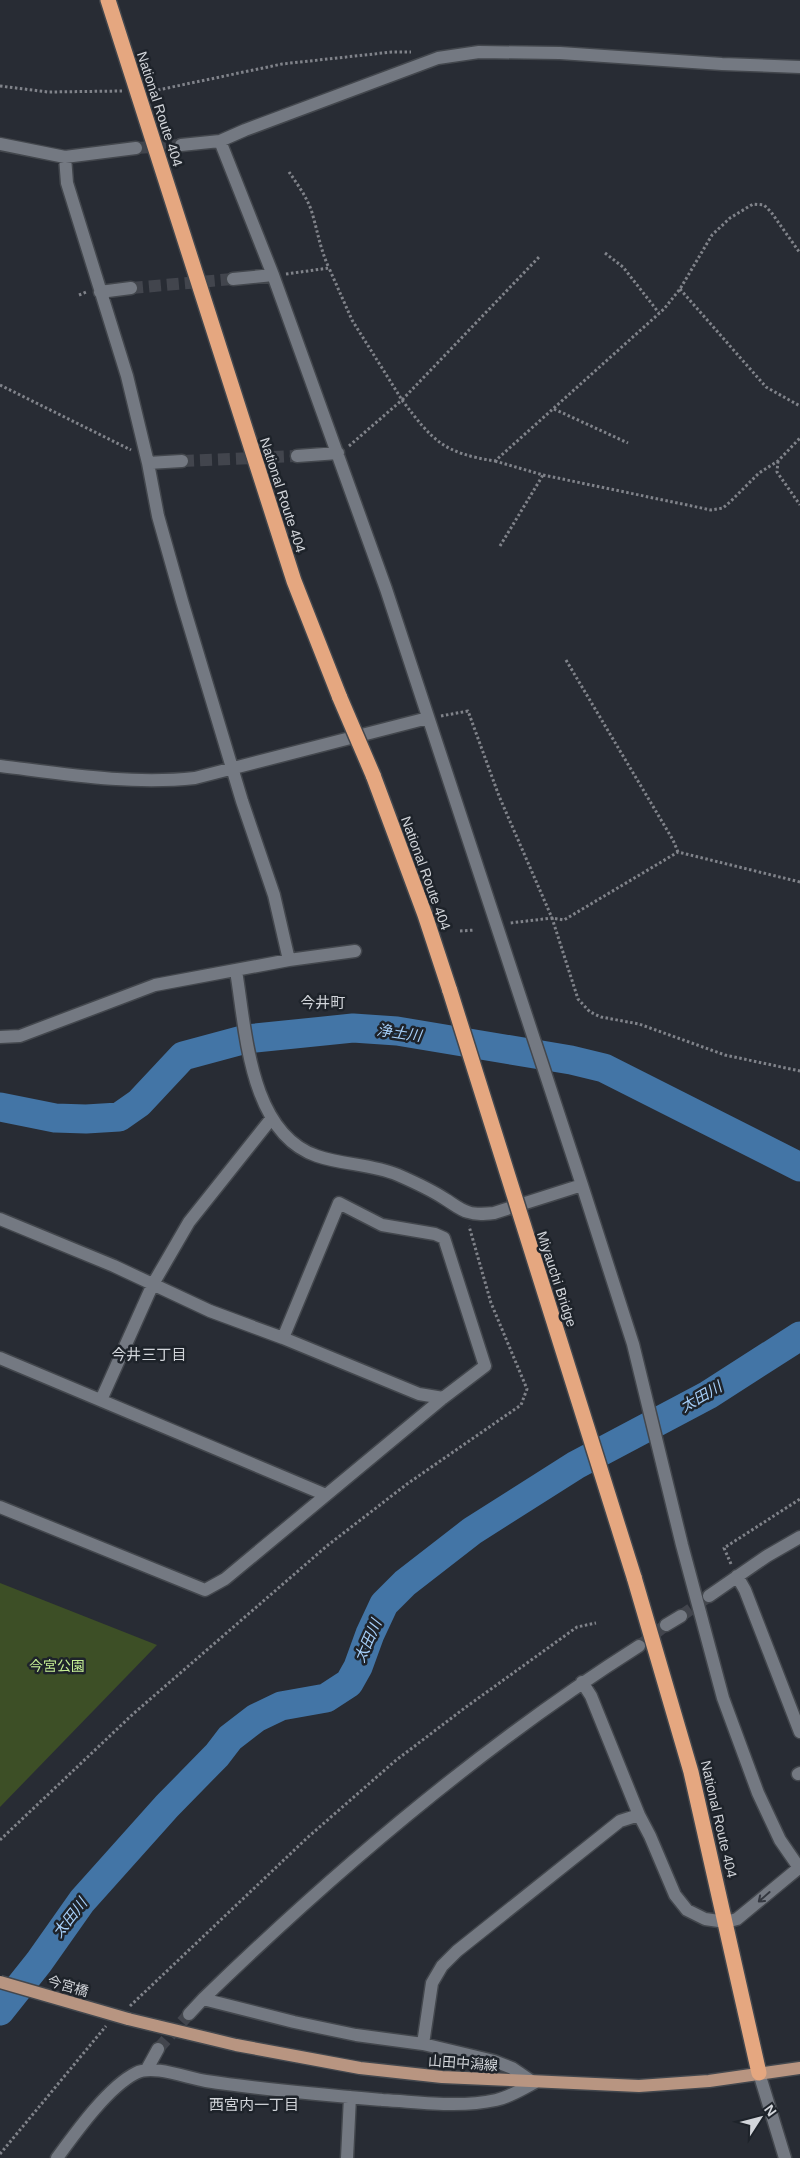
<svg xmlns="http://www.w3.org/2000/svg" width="800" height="2158" font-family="Helvetica,'Noto Sans JP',sans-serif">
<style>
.green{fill:#3d4f26}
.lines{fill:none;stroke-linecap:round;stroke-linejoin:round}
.river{stroke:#4375a6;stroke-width:29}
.minor-tunnel{stroke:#42454d;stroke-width:12;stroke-dasharray:12 6;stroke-linecap:butt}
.minor-casing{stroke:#43474d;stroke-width:15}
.major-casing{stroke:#43474d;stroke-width:15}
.highway-casing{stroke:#43474d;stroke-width:18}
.path{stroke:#80838a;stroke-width:3;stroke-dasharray:2.5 2.5;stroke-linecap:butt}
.minor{stroke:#747982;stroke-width:12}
.major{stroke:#b89581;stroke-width:12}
.highway{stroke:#e5a780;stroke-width:15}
.major-bridge-casing{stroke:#43474d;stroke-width:15;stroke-linecap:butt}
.highway-bridge-casing{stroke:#43474d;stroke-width:18;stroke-linecap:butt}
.major-bridge{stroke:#b89581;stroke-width:12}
.highway-bridge{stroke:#e5a780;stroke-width:15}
.oneway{stroke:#343840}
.labels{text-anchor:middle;stroke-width:5;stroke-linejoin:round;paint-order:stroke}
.street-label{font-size:14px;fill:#d2d5da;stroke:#1e232a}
.park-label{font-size:14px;fill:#c7f096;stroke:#1e232a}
.neighbourhood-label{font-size:15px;fill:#d2d5da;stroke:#1e232a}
.water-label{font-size:15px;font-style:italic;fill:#a6cff9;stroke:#1e232a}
</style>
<rect width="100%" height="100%" fill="#282c34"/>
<path class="green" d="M0 1583 157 1645 0 1807Z"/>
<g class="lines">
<path class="river" d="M0 1107 55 1118 86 1119 119 1117 139 1103 183 1056 246 1039 353 1028 397 1031 571 1060 604 1068 800 1167
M0 2011 39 1962 82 1901 167 1806 217 1755 230 1738 256 1718 281 1706 326 1698 349 1683 358 1667 370 1634 384 1604 405 1583 472 1531 576 1465 708 1395 800 1336"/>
<path class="minor-tunnel" d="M136 148 181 145
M131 288 233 279
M182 461 297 456
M681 1616 709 1596
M639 1646 666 1625
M158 2049 189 2014"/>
<defs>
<path id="minor" d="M220 141 273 275 386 589 582 1185 633 1344 682 1545 723 1698 758 1793 780 1840 800 1869
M0 144 65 157 136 148
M181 145 220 141 245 130 438 58 479 52 560 53 722 64 800 67
M65 157 67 183 127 376 148 463 158 516 182 601 242 801 274 895 289 960
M233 279 273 275
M100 292 131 288
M297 456 338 453
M148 463 182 461
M0 766C65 774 130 785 195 778L428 718
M236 971C246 1030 249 1133 317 1156 343 1165 372 1164 398 1175 414 1182 430 1189 445 1199 452 1203 460 1210 468 1212 476 1215 485 1214 494 1213L582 1185
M0 1037 20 1036 155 985 289 960 355 951
M0 1219 114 1266 210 1311 283 1338 419 1394 443 1398
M0 1358 326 1495
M101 1400 153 1284 189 1222 271 1119
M0 1507 205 1590 225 1579 443 1398 485 1366 444 1238 435 1234 382 1225 339 1203 283 1338
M737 1576 745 1590 800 1732
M709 1596 767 1556 800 1537
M666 1625 681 1616
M582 1682 591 1696 639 1815 650 1836 675 1895 687 1910 705 1919 726 1922 737 1919 800 1867
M798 1774 800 1773
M203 1999C337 1869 481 1746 639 1646
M423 2044 432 1983 442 1966 457 1951 620 1821 639 1815
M147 2069 158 2049
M759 2073 785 2158
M57 2158C76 2132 108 2087 136 2073 153 2064 187 2078 206 2081 264 2090 324 2095 383 2100 420 2102 459 2108 496 2100 510 2097 522 2089 534 2083L512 2068 494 2061 423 2044 356 2035 294 2022 203 1999 189 2014
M347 2158 350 2097"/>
<path id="major" d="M128 2019 236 2045 360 2068 442 2077 639 2086 709 2081 800 2068"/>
<path id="highway" d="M108 0 294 581 340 698
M373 775 425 915 450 991
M634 1577 691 1772 759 2073"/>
</defs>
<use href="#minor" class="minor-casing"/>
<use href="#major" class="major-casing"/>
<use href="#highway" class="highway-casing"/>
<path class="path" d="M0 86 48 92 122 91
M153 91 282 64 392 52H411
M289 172C298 185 309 200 313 216 318 234 321 251 329 268
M605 253 623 267 659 313
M286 274 329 268 352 320 402 400 540 256
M680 289 766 387 800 406
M79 295 86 292
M0 385 131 450
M554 409 628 443
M349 446 402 400C433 441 443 453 495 461L664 309 680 289 712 235 730 218 753 204 764 205 771 212 800 253
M495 461 543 475 711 510 723 508 730 502 759 473 778 461 800 438
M778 461 777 472 800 505
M500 546 543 475
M566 660 673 840 678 852
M441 716 468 711 499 796 552 918 510 923
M800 882 678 852 564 920 552 918 578 999 590 1012 601 1017 639 1024 725 1055 800 1071
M460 931 475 930
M731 1564 724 1548 800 1499
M0 1840 133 1714 328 1545 407 1484 521 1405 527 1389 491 1303 469 1226
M130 2006 307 1838 395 1761 466 1707 577 1627 596 1623
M0 2154 106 2026"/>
<use href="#minor" class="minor"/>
<use href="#major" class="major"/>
<use href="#highway" class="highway"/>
<defs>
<path id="major-bridge" d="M0 1982 128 2019"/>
<path id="highway-bridge" d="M340 698 373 775
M450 991 634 1577"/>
</defs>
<use href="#major-bridge" class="major-bridge-casing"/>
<use href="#highway-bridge" class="highway-bridge-casing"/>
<use href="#major-bridge" class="major-bridge"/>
<use href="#highway-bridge" class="highway-bridge"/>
</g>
<defs><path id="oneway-shaft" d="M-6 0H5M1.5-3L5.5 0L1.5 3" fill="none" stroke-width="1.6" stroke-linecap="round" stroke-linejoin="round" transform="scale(1.25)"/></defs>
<use class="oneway" href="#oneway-shaft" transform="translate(764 1897) rotate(139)"/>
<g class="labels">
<g class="street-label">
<text transform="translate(160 109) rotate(72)" y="5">National Route 404</text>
<text transform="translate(283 495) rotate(72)" y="5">National Route 404</text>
<text transform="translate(426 873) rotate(70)" y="5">National Route 404</text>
<text transform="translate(557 1279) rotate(72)" y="5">Miyauchi Bridge</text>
<text transform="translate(719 1819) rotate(77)" y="5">National Route 404</text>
<text transform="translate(68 1986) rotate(16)" y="5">今宮橋</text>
<text transform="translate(463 2063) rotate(4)" y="5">山田中潟線</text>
</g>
<g class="park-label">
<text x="57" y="1671">今宮公園</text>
</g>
<g class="neighbourhood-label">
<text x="323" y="1008">今井町</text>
<text x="149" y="1360">今井三丁目</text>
<text x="254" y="2110">西宮内一丁目</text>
</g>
<g class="water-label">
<text transform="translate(399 1033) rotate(8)" y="5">浄土川</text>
<text transform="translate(701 1397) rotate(-30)" y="5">太田川</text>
<text transform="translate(368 1641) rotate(-66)" y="5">太田川</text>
<text transform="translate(70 1918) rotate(-52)" y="5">太田川</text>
</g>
</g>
<g transform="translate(760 2118) rotate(54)" stroke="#1e232a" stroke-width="4" paint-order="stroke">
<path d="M0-4L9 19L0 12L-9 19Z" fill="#d2d5da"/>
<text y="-8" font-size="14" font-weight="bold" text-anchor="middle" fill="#d2d5da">N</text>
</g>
</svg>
